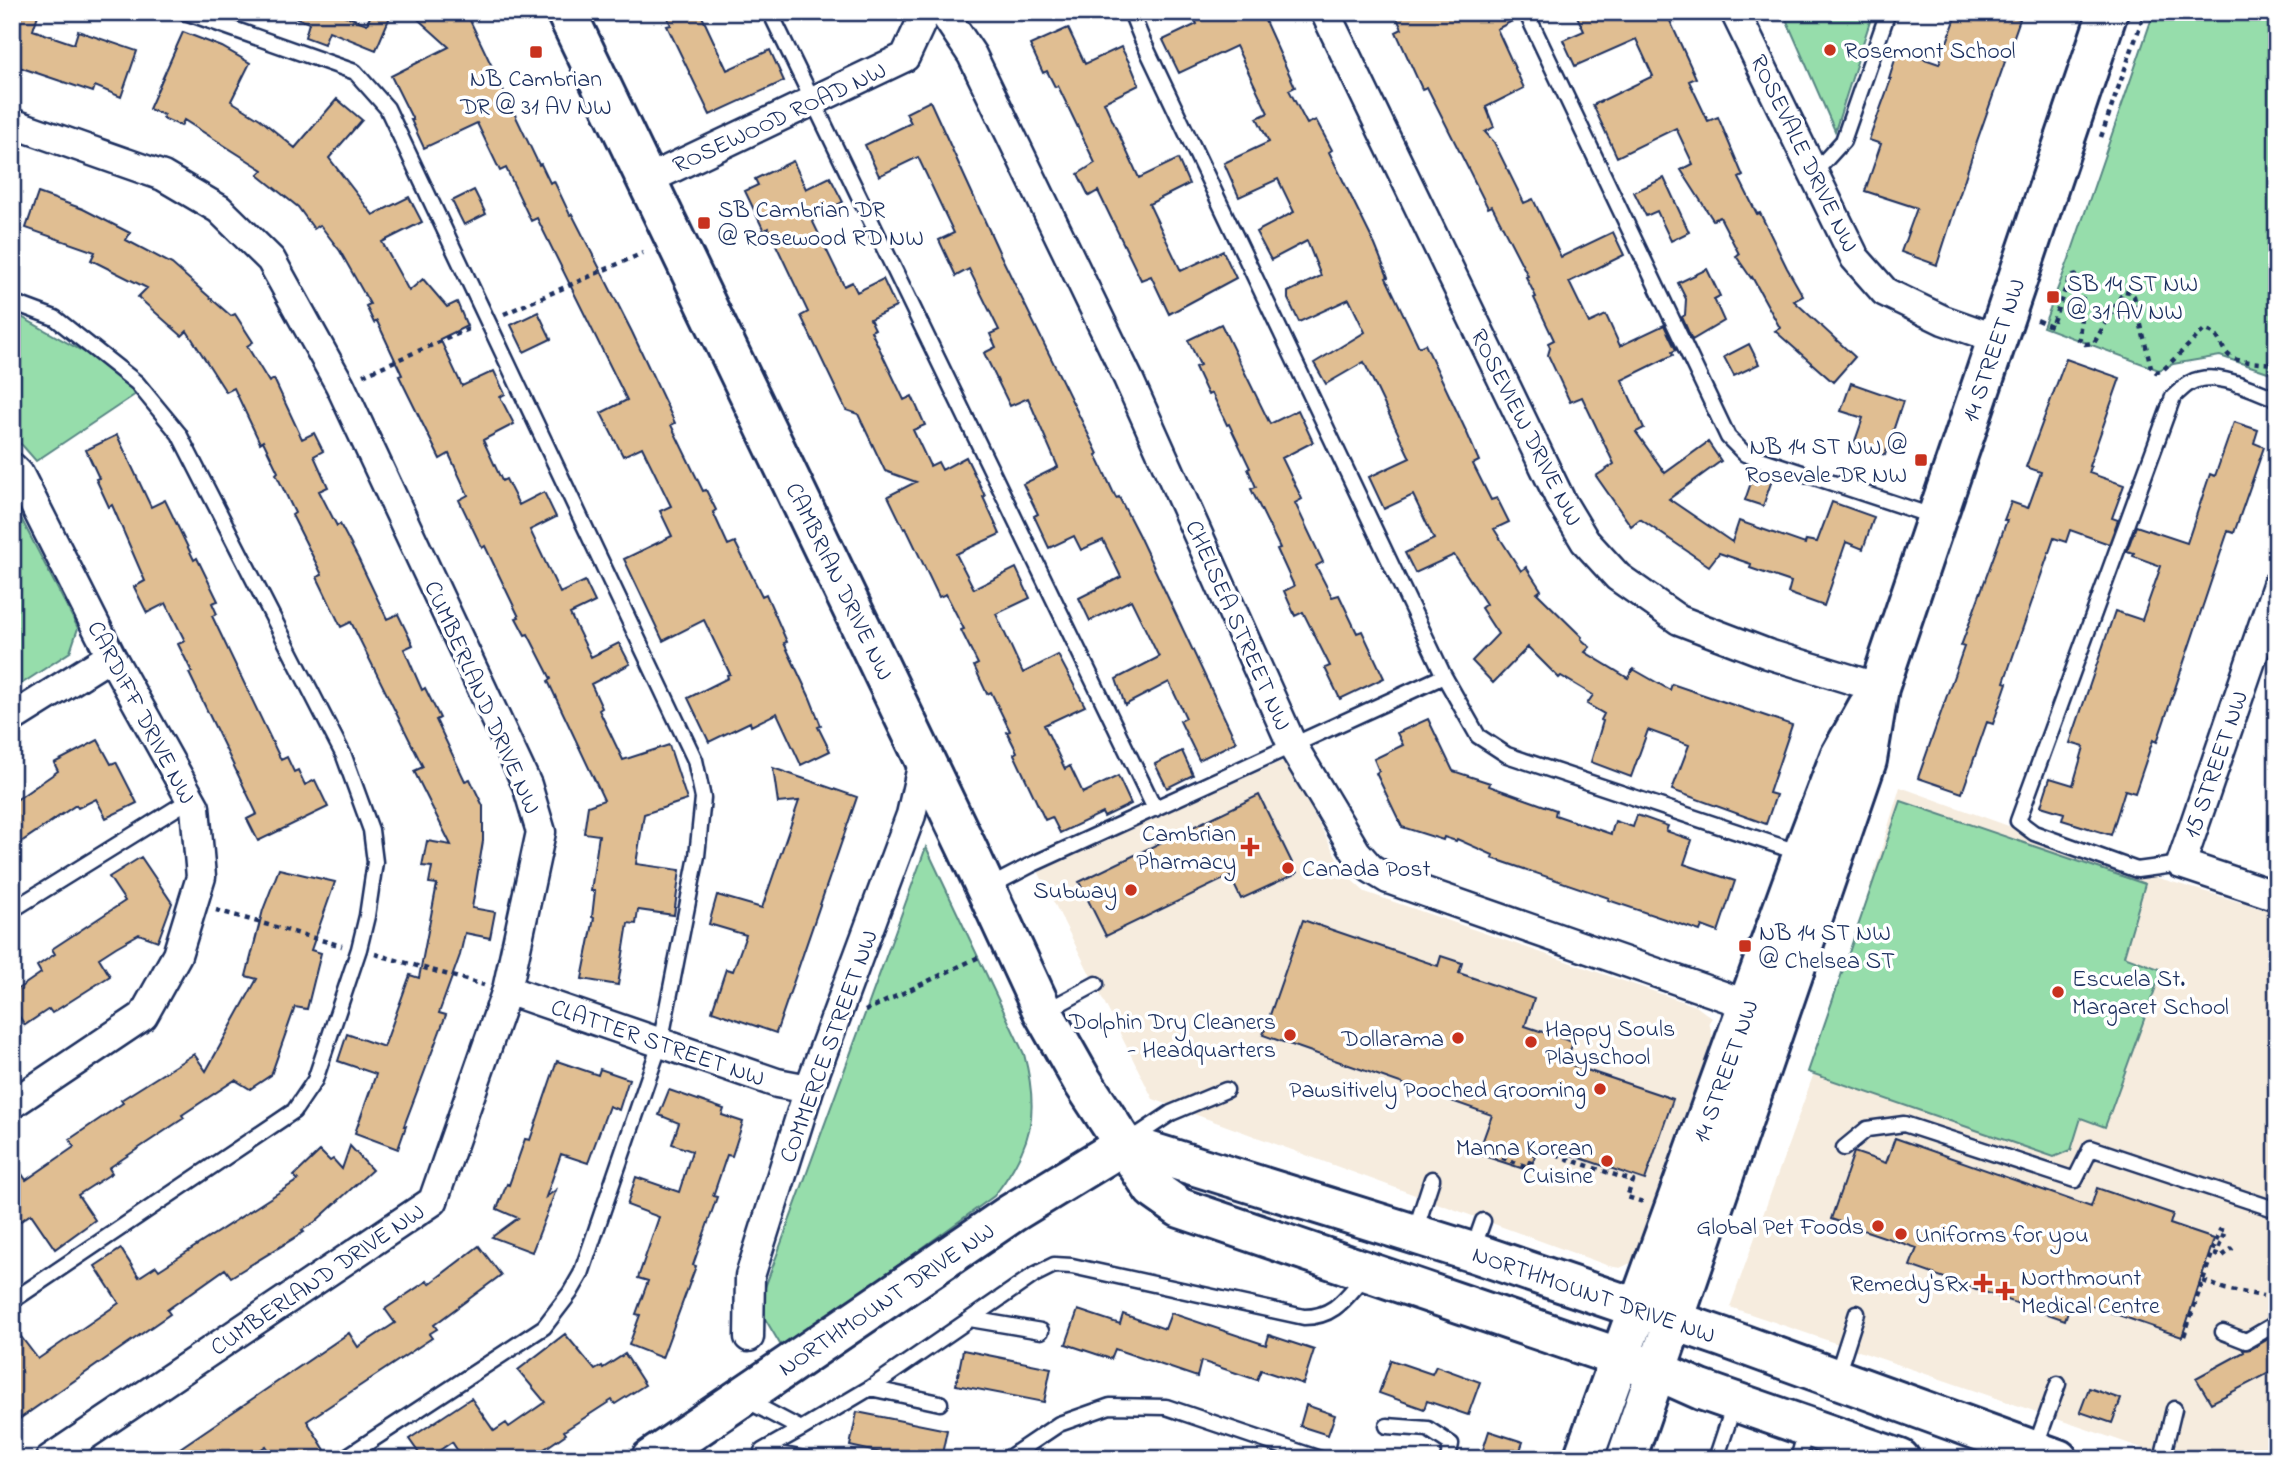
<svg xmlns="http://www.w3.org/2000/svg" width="2289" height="1471" font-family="'Indie Flower',sans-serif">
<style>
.built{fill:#f6ecde}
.green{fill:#96ddab;stroke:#588684;stroke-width:2}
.building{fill:#e0be92;stroke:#1b2f5e;stroke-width:2}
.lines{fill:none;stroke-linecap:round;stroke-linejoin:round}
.lane-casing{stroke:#1b2f5e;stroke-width:19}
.street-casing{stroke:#1b2f5e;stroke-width:33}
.secondary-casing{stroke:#1b2f5e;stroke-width:44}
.path{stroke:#1b2f5e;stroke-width:4.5;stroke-dasharray:5 5;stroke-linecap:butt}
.lane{stroke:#fff;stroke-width:14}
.street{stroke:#fff;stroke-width:28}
.secondary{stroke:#fff;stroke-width:38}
.poi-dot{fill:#c8321e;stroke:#fff;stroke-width:2.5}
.labels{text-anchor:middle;stroke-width:7;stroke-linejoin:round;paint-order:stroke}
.poi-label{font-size:24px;fill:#1b2f5e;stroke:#fff;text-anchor:start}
.street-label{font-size:24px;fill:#1b2f5e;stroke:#fff}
</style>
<rect width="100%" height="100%" fill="#fff"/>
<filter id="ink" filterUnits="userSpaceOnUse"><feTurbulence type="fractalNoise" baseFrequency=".0143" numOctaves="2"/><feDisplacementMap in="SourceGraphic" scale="14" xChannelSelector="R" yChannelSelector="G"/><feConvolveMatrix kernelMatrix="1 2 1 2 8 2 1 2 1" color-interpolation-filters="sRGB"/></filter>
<g filter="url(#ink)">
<path class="built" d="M1285 760 1346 875 1365 892 1696 1006 1712 1018 1709 1022 1714 1043 1639 1259 1620 1268 1609 1266 1153 1099 1037 869Z
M1900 787 2125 868 2277 913V1458L2174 1459 1730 1307 1815 1070Z"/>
<path class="green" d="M1783 12H1873L1835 131Z
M2154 12H2277V375L2220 356 2173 364 2159 370 2043 327 2069 259Z
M12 314 23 318 107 365 139 392 36 461 23 446 12 437Z
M12 501 78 628 70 652 12 690Z
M1901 801 2145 884 2124 956 2162 970 2105 1127 2081 1118 2071 1150 2054 1157 1808 1072Z
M926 847 1024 1054C1040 1114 1032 1147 994 1196L783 1349 764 1317 763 1293Z"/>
<path class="building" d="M12 12H39L33 30 74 44 78 31 137 51 121 97 95 86 93 92 19 67 20 64 12 61Z
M335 12 367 24 372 12H392L376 50 329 31 324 44 305 37 309 23 285 13Z
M410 12H466L539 165 541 164 550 183 554 181 570 215 572 214 632 332 675 423 671 425 703 491 706 490 716 510 713 512 728 545 735 542 762 596 766 594 787 642 784 643 810 698 821 726 818 727 830 751 801 765 777 713 751 726 750 722 709 742 688 698 728 678 727 675 730 674 704 620 663 641 624 559 672 536 660 511 671 506 642 447 623 456 601 413 627 400 537 218 531 221 506 168 500 171 477 123 424 148 411 120H413L391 76 449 47Z
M665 12H700L727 70 770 50 784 81 710 115 667 26 671 25Z
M1191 12H1261L1295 87 1289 90 1307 124 1316 120 1332 150 1329 152 1375 245 1388 277 1386 278 1419 347 1425 344 1467 433 1479 461 1473 464 1491 500 1497 498 1509 522 1494 529 1521 571 1526 567 1541 590 1537 593 1582 637 1581 639 1590 647 1585 652 1628 678 1633 669 1670 690 1672 684 1792 725 1769 793 1776 795 1766 824 1672 790 1689 745 1648 730 1631 777 1591 762 1603 721 1601 720 1604 714 1587 704 1593 695 1561 676 1559 678 1528 647 1493 683 1472 661 1498 634 1481 608 1486 604 1454 555 1415 573 1405 553 1434 539 1413 495 1384 509 1369 477 1410 458 1364 362 1326 384 1314 363 1365 332 1349 299 1299 322 1288 299V292L1321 276 1307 241 1271 260 1256 232 1294 212 1278 179 1239 197 1224 163 1269 142 1257 118 1268 113 1236 46 1179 73 1163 40 1197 24Z
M1394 12H1516L1518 18 1497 29 1524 88 1486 107 1494 127 1485 132 1494 142 1524 203 1533 199 1561 257 1613 232 1624 255 1569 282 1589 323 1606 315 1620 346 1664 325 1676 350 1672 352 1673 355 1622 380 1644 428 1636 432 1665 473 1708 442 1721 461 1669 499 1732 542 1739 521 1805 544 1806 540 1817 542 1832 502 1874 517 1863 549 1846 542 1824 606 1788 593 1791 582 1750 568 1751 564 1719 553 1709 566 1640 519 1631 526 1596 476 1614 464 1582 397 1570 402 1548 355 1550 348 1548 343 1554 340 1534 298 1536 297 1526 277 1528 276 1492 206 1488 208 1427 87 1422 89 1396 32 1402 29Z
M1575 12H1666L1696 78 1689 81 1708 121 1718 117 1743 176 1739 178 1757 214 1760 213 1787 268 1803 296 1794 301 1855 357 1833 382 1775 331 1780 328 1752 277 1751 278 1736 256 1739 254 1720 217 1713 220 1681 170 1693 164 1676 128 1617 157 1593 105 1653 76 1636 39 1575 66 1563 40 1584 31Z
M1958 12H2001L2020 19 1977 141 1937 265 1901 252 1917 208 1865 191 1881 144 1869 140 1891 79H1889L1898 50 1939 64Z
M1068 28 1085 64 1121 47 1132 68 1139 85 1104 102 1139 178 1178 159 1189 184 1149 204 1181 271 1223 251 1236 278 1169 314 1151 276 1141 280 1098 191 1089 196 1078 174 1095 163 1058 86 1055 87 1047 71 1043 73 1030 45Z
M183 32 222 47 250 63 231 101 260 119 295 148 337 99 362 120 329 158 373 215 409 197 422 222 382 242 409 291 423 279 447 307 457 302 467 326 440 339 462 386 494 371 505 394 500 397 514 424 483 440 502 481 506 479 519 505 544 492 556 517 530 530 560 593 585 581 595 602 570 614 591 657 619 643 630 664 591 684 602 708 599 710 623 760 669 745 687 800 644 814 636 864 680 870 674 915 638 910 636 924 628 923 618 985 582 979 594 918 592 917 595 891H591L599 835 584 833 588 806 604 800 548 681 551 679 528 634 525 635 516 618 519 617 485 546 482 548 459 500 468 495 449 454 440 459 399 376 402 375 377 321 374 323 366 306 370 304 340 251 320 225 314 229 298 207 258 175 263 170 184 120 181 126 163 118 164 115 149 109Z
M930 101 1000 254 1098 454 1096 455 1116 498 1119 497 1139 536 1236 742 1199 760 1180 721 1186 718 1169 682 1125 705 1116 679 1159 657 1131 600 1090 621 1079 598 1121 577 1103 540 1081 550 1074 536 1049 548 1034 516 1038 514 1023 484 1058 467 1028 398 1010 406 984 353 996 347 990 334 999 330 969 269 956 276 939 240 954 233 918 157 879 176 865 145 911 123 906 113Z
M793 161 806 189 830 177 843 202 811 218 844 286 852 282 857 292 883 279 896 307 870 319 875 329 871 331 904 400 912 396 925 425 913 430 930 466 938 462 942 470 966 457 985 496 983 497 1000 534 956 554 974 589 1016 568 1030 598 996 614 1023 673 1058 655 1085 706 1044 725 1065 769 1070 766 1083 793 1118 776 1131 804 1104 817 1102 813 1060 833 1052 817 1045 820 1014 754 1017 752 1007 732 1010 731 991 692 987 694 974 666 978 664 961 630 964 629 946 594 939 597 906 528 904 529 888 496 916 482 885 471 858 414 846 410 801 316 808 312 768 228 764 231 745 191 758 185 755 179Z
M1664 178 1689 232 1671 241 1657 211 1646 216 1634 192Z
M474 190 486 214 464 225 452 201Z
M38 193 83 209 130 233 126 240 172 264 231 316 235 314 253 342 247 346 269 382 274 379 302 439 314 433 323 451 314 456 328 487 319 491 337 526 340 524 358 558 387 619 398 614 413 645 404 649 422 690 425 688 440 718 436 720 465 781 470 779 483 806V841L472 908 495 912 490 938 465 933 460 955 439 1013 446 1015 404 1126H406L398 1149 355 1133 376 1074 338 1061 347 1034 384 1047 410 975 419 978 437 884 429 883 432 867 422 866 427 841 451 845 414 771 423 767 351 622 341 627 317 577 322 575 292 515 295 513 276 474 278 472 263 441 260 443 234 388 226 392 187 331 182 336 138 297 147 288 91 260 95 252 26 228Z
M1707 269 1720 296 1714 299 1724 321 1692 340 1682 317 1685 315 1686 299 1678 283Z
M538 312 551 339 524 352 511 325Z
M1221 324 1270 424 1298 410 1313 442 1282 458 1302 499 1295 503 1323 562 1316 566 1332 597 1339 595 1357 633 1362 631 1384 678 1340 699 1325 668 1330 666 1303 612 1295 616 1284 591 1294 586 1277 549 1280 548 1251 489 1256 487 1248 469 1250 468 1229 424 1227 425 1212 393 1208 395 1195 367 1200 365 1188 340Z
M1749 344 1759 364 1734 376 1724 357Z
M2066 359 2120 378 2089 466 2091 467 2089 473 2124 485 2112 518 2118 520 2109 544 2070 530 2066 542 2054 538 2004 682 2007 683 1993 724 1987 722 1962 793 1918 778 1964 647 1961 646 2007 520H2004L2011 502 2028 508 2041 472 2026 467Z
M1851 383 1903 401 1885 455 1854 444 1863 418 1841 411Z
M2234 422 2258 430 2254 443 2264 447 2234 533 2228 531 2157 742 2153 740 2135 793 2125 790 2111 835 2062 820 2064 813 2041 806 2050 778 2073 785 2084 747 2070 743 2115 611 2142 620 2161 566 2133 556 2134 553 2127 551 2136 526 2187 543 2210 474 2215 476Z
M117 435 151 507 165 500 194 560 197 558 218 601 212 603 217 614 212 616 281 760 287 757 294 772 298 770 305 785 315 780 328 807 258 841 247 819 257 814 189 673 192 672 178 644 185 641 166 603 147 613 134 587 145 581 112 505 109 507 96 479 99 478 86 450Z
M1754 474 1772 480 1763 506 1745 500Z
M1428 719 1453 771 1490 783 1489 786 1556 810 1555 815 1611 834 1615 821 1633 827 1637 815 1668 826 1666 831 1692 840 1684 864 1735 881 1718 932 1702 926 1700 931 1608 900 1609 898 1492 858 1493 855 1457 839 1456 841 1444 837 1443 840 1402 827 1376 773 1379 771 1374 759 1403 745 1397 733Z
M98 740 111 764 116 762 137 803 106 818 96 799 78 808 76 805 12 848V803L58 771 54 763Z
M1182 751 1193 775 1167 788 1155 764Z
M773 768 857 797 776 1033 712 1011 726 969 733 971 746 935 709 924 717 895 762 908 799 801 778 803Z
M1259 795 1297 873 1241 899 1230 876 1106 936 1079 882Z
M141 857 172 903 158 941 139 934 116 947 99 958 110 976 52 1013 49 1009 25 1025 12 1006V993L41 973 37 966 55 954 52 949 125 901 109 877Z
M279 869 335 882 311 950 321 953 307 1009 295 1007 271 1075 250 1089 235 1080 182 1115 184 1118 109 1168 112 1173 78 1195 95 1220 55 1249 31 1214 12 1227V1159L26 1180 74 1147 70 1139 123 1103 121 1100 194 1054 206 1071 257 979 246 976 263 910Z
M1303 920 1438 966 1441 956 1462 963 1459 973 1534 999 1525 1026 1573 1042 1566 1063 1673 1099 1645 1180 1539 1144 1530 1171 1478 1154 1492 1115 1263 1035Z
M557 1061 598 1075 600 1069 629 1079 619 1110 609 1106 588 1163 561 1154 546 1197 556 1190 532 1252 492 1237 518 1218 497 1209 507 1184 509 1185 525 1139 530 1140Z
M669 1090 724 1109 722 1115 743 1122 732 1156 727 1155 713 1196 717 1197 693 1265 696 1266 662 1358 629 1345 640 1315 636 1314 648 1281 638 1278 659 1217 627 1205 636 1177 679 1192 692 1151 672 1144 679 1123 659 1115Z
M1895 1138 2091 1207 2097 1188 2173 1214 2170 1224 2214 1239 2182 1337 2072 1299 2065 1320 1910 1266 1917 1248 1831 1219 1854 1152 1886 1163Z
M350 1146 372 1170 315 1222 302 1230 304 1232 231 1277 225 1269 167 1310 170 1314 12 1424V1325L38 1359 119 1303 95 1266 121 1249 139 1277 156 1266 159 1270 298 1180 294 1176 320 1151 330 1161 333 1159 342 1169Z
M479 1246 501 1275 434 1325 437 1329 429 1334 432 1338 307 1421 325 1450 311 1459H275L266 1446 247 1459H164L349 1333 358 1347 395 1323 385 1309 427 1281 429 1284Z
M1078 1310 1120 1324 1123 1314 1165 1329 1171 1313 1266 1345 1269 1335 1314 1350 1303 1384 1261 1370 1257 1380 1201 1361 1197 1377 1115 1349 1111 1359 1066 1344Z
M565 1334 595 1370 602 1366 603 1368 625 1354 645 1385 615 1404 612 1400 564 1431 566 1434 530 1459H463L452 1442 427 1459H423L409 1439 471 1398 494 1431 506 1423 509 1427 545 1402 518 1370Z
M2277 1334V1369L2211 1403 2196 1378 2244 1352 2243 1350 2251 1349Z
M963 1350 1051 1368 1044 1402 956 1385Z
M1391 1360 1432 1374 1436 1366 1480 1382 1468 1415 1427 1401 1424 1409 1379 1393Z
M2089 1388 2121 1399 2112 1423 2080 1412Z
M1306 1405 1335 1415 1328 1435 1300 1426Z
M857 1412 947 1430 941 1459H908L850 1446Z
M1489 1431 1523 1442 1517 1459H1480Z"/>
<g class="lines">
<defs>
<path id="lane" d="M185 12 355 72 387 108 695 760 703 798 697 856 660 1044 581 1274 570 1293 544 1327 343 1459
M770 12 1155 809
M1131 12 1141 37 1444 676 1478 736 1507 755 1800 853
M1526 12 1728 437 1745 454 1935 517
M1813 174 1843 141 1888 12
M12 302 55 318 137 383 179 434 344 756 371 830 375 862 367 916 359 949 315 1080 294 1111 12 1301
M2181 864 2137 870 2034 833 2018 821 2173 397C2178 393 2184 386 2190 383 2215 369 2253 390 2277 399
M987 888 1031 865 1444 676
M12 910 191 799
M1044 1012 1096 984
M1132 1139 1171 1113 1226 1090
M1844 1148 1867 1129 1904 1124 2075 1180 2091 1148 2277 1210
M1414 1234 1432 1179
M1473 1249 1483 1221
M970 1319 1041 1331
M2223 1332 2246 1341 2277 1323
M1836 1378 1857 1313
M870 1388 940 1403
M746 1400 801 1429 870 1388 1034 1275 1054 1265 1072 1266 1304 1317C1335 1317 1346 1297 1365 1276
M1387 1426 1428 1429 1451 1444 1448 1459
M801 1429 762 1451 805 1459
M2035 1448 2058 1384
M1007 1459 1059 1424 1110 1406 1166 1407 1320 1459
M1716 1459 1735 1402
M1798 1459 1807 1427
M2162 1459 2174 1409"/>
<path id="street" d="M943 12 972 55 1128 378 1292 745 1356 852 1370 868 1388 879 1749 1005
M1325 12 1561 501 1585 541 1618 577 1679 620 1768 654 1879 688
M1735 12 1855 258 1885 292 1943 320 1997 339
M12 123 163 176 219 209 271 260 340 385 527 785 541 832 507 990 433 1201 50 1459
M647 180 905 57 926 12
M12 467 19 474 111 656 195 807 201 877 177 955 143 1016 12 1104
M2277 585 2181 864 2277 896
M12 718 111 656
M507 990 777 1083 809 1089
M749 1337 750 1276 809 1089 911 815 924 758"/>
<path id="secondary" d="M566 12 967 848 1043 1012 1081 1079 1153 1189 1180 1208 1656 1370 1701 1390 1900 1459
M651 1459 1012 1213 1125 1144 1472 1252 1722 1337 2058 1459
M1583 1459 1803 853 1840 756 1867 708
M1626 1459 1867 760 1879 688 2108 12"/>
</defs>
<use href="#lane" class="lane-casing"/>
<use href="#street" class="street-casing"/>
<use href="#secondary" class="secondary-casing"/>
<path class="path" d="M2101 137 2145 12
M504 314 643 253
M2037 320 2051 326 2070 277 2078 275 2084 283 2079 339 2085 344 2094 343 2124 291 2130 292 2134 296 2151 367 2156 372 2162 371 2204 330C2222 332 2218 348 2231 357 2239 363 2266 363 2277 364
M363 375 471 328
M216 910 342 946
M375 954 484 985
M865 1011 979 957
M1483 1151 1528 1167 1535 1148 1633 1181 1627 1197 1646 1203
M2203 1281 2225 1289 2263 1296
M2184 1336 2220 1230 2225 1231 2216 1255 2221 1257 2233 1248"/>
<use href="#lane" class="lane"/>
<use href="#street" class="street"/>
<use href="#secondary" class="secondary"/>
</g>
</g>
<g class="poi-dot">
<circle cx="1830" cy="50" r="7"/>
<rect x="529" y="45" width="14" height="14" rx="3.5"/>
<rect x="697" y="216" width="14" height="14" rx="3.5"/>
<rect x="2046" y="290" width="14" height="14" rx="3.5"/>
<rect x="1914" y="453" width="14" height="14" rx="3.5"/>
<path d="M1246.5 836.5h7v7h7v7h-7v7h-7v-7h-7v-7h7z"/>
<circle cx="1288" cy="868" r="7"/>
<circle cx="1131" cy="890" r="7"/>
<rect x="1738" y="939" width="14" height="14" rx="3.5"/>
<circle cx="2058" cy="992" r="7"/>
<circle cx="1290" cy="1035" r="7"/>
<circle cx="1458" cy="1038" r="7"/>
<circle cx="1531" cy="1042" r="7"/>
<circle cx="1600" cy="1089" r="7"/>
<circle cx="1607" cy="1161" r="7"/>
<circle cx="1878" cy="1226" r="7"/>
<circle cx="1901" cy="1234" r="7"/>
<path d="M1979.5 1272.5h7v7h7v7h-7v7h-7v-7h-7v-7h7z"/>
<path d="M2001.5 1280.5h7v7h7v7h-7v7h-7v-7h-7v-7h7z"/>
</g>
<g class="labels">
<g class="poi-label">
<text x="1844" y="58">Rosemont School</text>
<text x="536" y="86" text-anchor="middle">NB Cambrian<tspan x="536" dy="28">DR @ 31 AV NW</tspan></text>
<text x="718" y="217">SB Cambrian DR<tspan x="718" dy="28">@ Rosewood RD NW</tspan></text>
<text x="2067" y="291">SB 14 ST NW<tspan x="2067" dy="28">@ 31 AV NW</tspan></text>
<text x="1907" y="454" text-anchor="end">NB 14 ST NW @<tspan x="1907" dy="28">Rosevale DR NW</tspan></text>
<text x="1236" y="841" text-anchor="end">Cambrian<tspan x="1236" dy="28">Pharmacy</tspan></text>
<text x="1302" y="876">Canada Post</text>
<text x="1117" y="898" text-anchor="end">Subway</text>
<text x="1759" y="940">NB 14 ST NW<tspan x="1759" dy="28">@ Chelsea ST</tspan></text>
<text x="2072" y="986">Escuela St.<tspan x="2072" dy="28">Margaret School</tspan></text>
<text x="1276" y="1029" text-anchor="end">Dolphin Dry Cleaners<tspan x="1276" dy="28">- Headquarters</tspan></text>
<text x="1545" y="1036">Happy Souls<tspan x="1545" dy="28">Playschool</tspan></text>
<text x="1444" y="1046" text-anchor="end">Dollarama</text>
<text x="1586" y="1097" text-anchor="end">Pawsitively Pooched Grooming</text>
<text x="1593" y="1155" text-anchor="end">Manna Korean<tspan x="1593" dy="28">Cuisine</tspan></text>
<text x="1864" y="1234" text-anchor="end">Global Pet Foods</text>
<text x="1915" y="1242">Uniforms for you</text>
<text x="2021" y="1285">Northmount<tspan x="2021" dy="28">Medical Centre</tspan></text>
<text x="1969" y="1291" text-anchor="end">Remedy'sRx</text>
</g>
<g class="street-label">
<text transform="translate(779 117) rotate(-25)" y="8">ROSEWOOD ROAD NW</text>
<text transform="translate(1805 153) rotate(64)" y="8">ROSEVALE DRIVE NW</text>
<text transform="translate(1993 350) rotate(-71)" y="8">14 STREET NW</text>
<text transform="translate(1527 427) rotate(63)" y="8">ROSEVIEW DRIVE NW</text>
<text transform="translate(840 581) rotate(64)" y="8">CAMBRIAN DRIVE NW</text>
<text transform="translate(1239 625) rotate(66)" y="8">CHELSEA STREET NW</text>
<text transform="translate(483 697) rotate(66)" y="8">CUMBERLAND DRIVE NW</text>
<text transform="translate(142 712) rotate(62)" y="8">CARDIFF DRIVE NW</text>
<text transform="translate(2215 764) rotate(-71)" y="8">15 STREET NW</text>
<text transform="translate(658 1042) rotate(19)" y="8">CLATTER STREET NW</text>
<text transform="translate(828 1046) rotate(-70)" y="8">COMMERCE STREET NW</text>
<text transform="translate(1725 1071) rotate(-70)" y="8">14 STREET NW</text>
<text transform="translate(317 1279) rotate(-34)" y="8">CUMBERLAND DRIVE NW</text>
<text transform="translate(1594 1294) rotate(19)" y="8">NORTHMOUNT DRIVE NW</text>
<text transform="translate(886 1299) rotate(-34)" y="8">NORTHMOUNT DRIVE NW</text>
</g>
</g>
<rect width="2289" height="1471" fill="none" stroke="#fff" stroke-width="42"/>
<rect x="21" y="21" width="2247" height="1429" fill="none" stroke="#1b2f5e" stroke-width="2.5" filter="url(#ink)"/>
</svg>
